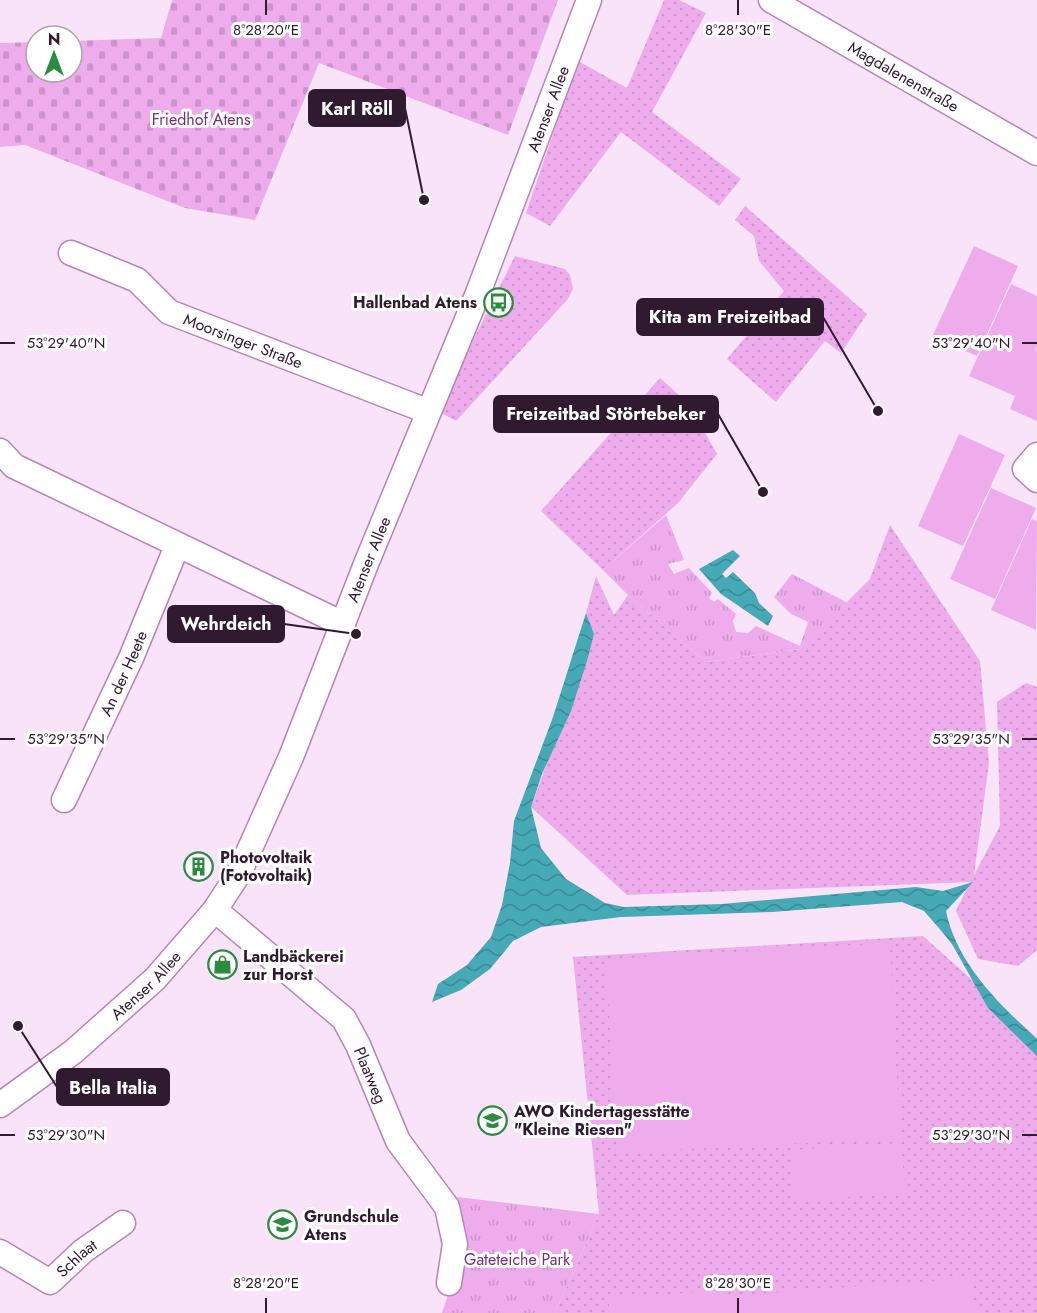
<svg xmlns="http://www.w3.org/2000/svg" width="1037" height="1313" font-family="Jost,sans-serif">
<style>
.grass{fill:url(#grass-dots)}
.cemetery{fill:url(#cemetery-stones)}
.park{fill:url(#park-tufts)}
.garden{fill:#eeaced}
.water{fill:url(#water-waves)}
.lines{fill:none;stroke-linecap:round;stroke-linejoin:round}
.minor-casing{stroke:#b784b7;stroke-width:27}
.minor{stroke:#fff;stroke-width:24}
.ticks{fill:none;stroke:#2f1a2f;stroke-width:2}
.labels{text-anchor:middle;stroke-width:6;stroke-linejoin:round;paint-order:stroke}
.street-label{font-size:16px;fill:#2f1a2f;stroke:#fff}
.park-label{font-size:16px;fill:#7a2d7c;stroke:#fff}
.poi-label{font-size:16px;font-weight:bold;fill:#2f1a2f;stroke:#fff;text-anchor:start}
.ticks-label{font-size:15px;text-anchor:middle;fill:#2f1a2f;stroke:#fff;stroke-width:6;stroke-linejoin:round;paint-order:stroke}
.leader{fill:none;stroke:#2f1a2f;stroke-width:2}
.callout-dot{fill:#2f1a2f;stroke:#fff;stroke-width:2}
.callout{fill:#2f1a2f;stroke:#2f1a2f;stroke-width:2}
.callout-label{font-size:18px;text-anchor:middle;font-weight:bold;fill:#fff}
</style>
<defs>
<pattern id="grass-dots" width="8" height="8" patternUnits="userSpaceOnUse" patternTransform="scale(1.5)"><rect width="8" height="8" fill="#eeaced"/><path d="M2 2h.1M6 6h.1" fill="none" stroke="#cc93cc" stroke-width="1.8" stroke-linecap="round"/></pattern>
<pattern id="cemetery-stones" width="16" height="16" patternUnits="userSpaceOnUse" patternTransform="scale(1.5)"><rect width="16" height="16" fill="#eeaced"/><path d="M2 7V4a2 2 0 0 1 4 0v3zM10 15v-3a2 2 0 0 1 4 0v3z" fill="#cc93cc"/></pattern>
<pattern id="park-tufts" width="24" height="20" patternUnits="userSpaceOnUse" patternTransform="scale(1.5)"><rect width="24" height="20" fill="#eeaced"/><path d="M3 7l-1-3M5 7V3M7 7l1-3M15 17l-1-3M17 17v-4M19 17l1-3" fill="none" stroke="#cc93cc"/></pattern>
<pattern id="water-waves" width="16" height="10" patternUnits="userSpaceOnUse" patternTransform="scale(1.5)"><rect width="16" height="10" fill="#45a9b6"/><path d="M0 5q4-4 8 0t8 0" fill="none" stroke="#3a8994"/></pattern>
</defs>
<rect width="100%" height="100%" fill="#f9e3f9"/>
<path class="grass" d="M664 0H679L706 13 652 112 741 179 719 206 621 132 550 226 526 213 578 61 627 88Z
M745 206 867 314 841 353 825 341 776 402 727 359 784 291 759 261 754 236 735 220Z
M515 256 565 269 570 275 573 289 567 300 456 421 438 411Z
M660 378 689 404 717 454 678 503 603 570 541 511Z
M890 525 980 661 989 763 974 875 1000 826 997 702 1026 683 1037 687V950L1018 966 978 959 956 911 970 882 627 895 531 807 594 634 586 613 596 576 614 615 628 595 706 662 800 649 870 579Z
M923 936 1037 1038V1313H555L599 1214 573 957Z"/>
<path class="cemetery" d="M172 0H558L508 135 319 63 255 220 185 208 25 145 0 147V43L36 42V72H72V41L161 38Z"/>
<path class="park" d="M666 515 684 560 668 564 674 574 689 568 712 593 709 598 714 602 718 599 736 614 733 621 736 632 748 633 756 626 800 646 808 622 791 614 774 597 792 574 848 603 800 649 706 662 628 595 603 570Z
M457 1197 599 1214 555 1313H442L461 1255Z"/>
<path class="garden" d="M974 246 1018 266 977 356 932 337Z
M1011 284 1037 296V347L1034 352 1037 349V421L1010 409 1015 396 969 376Z
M959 434 1005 455 963 546 918 526Z
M991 488 1036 508 995 599 950 579Z
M1032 519 1037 521 1036 630 991 610Z
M890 943 900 1138 617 1153 606 959Z
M901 1143 905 1193 794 1201 790 1150Z
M970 1278 971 1301 985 1313H609V1298L728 1290 729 1296Z"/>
<path class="water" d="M733 550 740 556 722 574 726 578 733 572 755 593 759 603 773 616 768 626 721 594 699 569Z
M586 613 594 634 587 661 571 711 542 774 531 807 541 848 566 879 605 903 624 907 722 904 916 887 943 891 973 882 946 911C957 964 999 1004 1037 1039V1056L988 1008 952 944 938 927 924 911 902 902 772 912 621 917 541 927 513 941 490 969 461 990 432 1002 438 984 467 965 491 937 502 905 510 863 514 821 553 717Z"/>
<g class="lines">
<defs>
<g id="minor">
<path id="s1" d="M771 0 1037 153"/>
<path id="s2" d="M71 253 137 280 169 312 427 411"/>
<path d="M0 451 14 466 343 624"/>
<path d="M1037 455 1025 469 1037 480"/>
<path id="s3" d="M64 800 131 658 177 546"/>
<path id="s4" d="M215 910 344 1019 358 1045 398 1141 447 1207 455 1244 449 1283"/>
<path id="s5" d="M0 1105 73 1052 155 979 215 910 239 873 291 757 366 564 478 293 589 0"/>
<path id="s6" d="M0 1252 50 1282 83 1251 123 1223"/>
</g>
</defs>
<use href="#minor" class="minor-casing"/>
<use href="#minor" class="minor"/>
</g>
<path class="ticks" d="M266 0V15M738 0V15M0 343H15M1022 343H1037M0 739H15M1022 739H1037M0 1135H15M1022 1135H1037M266 1298V1313M738 1298V1313"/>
<defs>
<symbol id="bus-ring" viewBox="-11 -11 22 22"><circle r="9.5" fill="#fff" stroke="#2c8b3e" stroke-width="1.5"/><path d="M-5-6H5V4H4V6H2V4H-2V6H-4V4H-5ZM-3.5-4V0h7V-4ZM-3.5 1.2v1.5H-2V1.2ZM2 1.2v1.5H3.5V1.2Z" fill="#2c8b3e"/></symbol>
<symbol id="building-ring" viewBox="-11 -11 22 22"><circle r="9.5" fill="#fff" stroke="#2c8b3e" stroke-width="1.5"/><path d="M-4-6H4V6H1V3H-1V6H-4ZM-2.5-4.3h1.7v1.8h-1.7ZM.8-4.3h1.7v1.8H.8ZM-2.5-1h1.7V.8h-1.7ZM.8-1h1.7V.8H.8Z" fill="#2c8b3e"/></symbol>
<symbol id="shop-ring" viewBox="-11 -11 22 22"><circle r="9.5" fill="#fff" stroke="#2c8b3e" stroke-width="1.5"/><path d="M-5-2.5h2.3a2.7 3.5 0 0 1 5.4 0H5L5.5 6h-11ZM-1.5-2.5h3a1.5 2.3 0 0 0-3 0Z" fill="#2c8b3e"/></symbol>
<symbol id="school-ring" viewBox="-11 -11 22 22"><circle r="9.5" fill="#fff" stroke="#2c8b3e" stroke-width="1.5"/><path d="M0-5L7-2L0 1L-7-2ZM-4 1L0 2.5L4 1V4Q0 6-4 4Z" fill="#2c8b3e"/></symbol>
</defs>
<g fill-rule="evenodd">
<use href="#bus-ring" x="482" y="286" width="33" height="33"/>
<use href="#building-ring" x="182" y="850" width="33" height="33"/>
<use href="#shop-ring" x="206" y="948" width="33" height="33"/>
<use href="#school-ring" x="476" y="1104" width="33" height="33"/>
<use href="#school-ring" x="266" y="1208" width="33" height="33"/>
</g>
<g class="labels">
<g class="street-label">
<text dy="6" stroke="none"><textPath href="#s1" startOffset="153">Magdalenenstraße</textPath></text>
<text dy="6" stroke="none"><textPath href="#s5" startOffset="1160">Atenser Allee</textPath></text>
<text dy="6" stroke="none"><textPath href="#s2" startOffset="196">Moorsinger Straße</textPath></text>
<text dy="6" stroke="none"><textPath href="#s5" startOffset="675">Atenser Allee</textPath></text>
<text dy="6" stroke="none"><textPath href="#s3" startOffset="140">An der Heete</textPath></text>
<text dy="6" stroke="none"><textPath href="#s5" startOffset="189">Atenser Allee</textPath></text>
<text dy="6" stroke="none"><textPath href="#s4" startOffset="231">Plaatweg</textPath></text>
<text dy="6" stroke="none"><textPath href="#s6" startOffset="94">Schlaat</textPath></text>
</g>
<g class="park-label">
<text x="201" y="125">Friedhof Atens</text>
<text x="517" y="1265">Gateteiche Park</text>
</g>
<g class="poi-label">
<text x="477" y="308" text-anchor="end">Hallenbad Atens</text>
<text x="220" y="863">Photovoltaik<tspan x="220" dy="18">(Fotovoltaik)</tspan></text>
<text x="243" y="962">Landbäckerei<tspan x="243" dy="18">zur Horst</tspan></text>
<text x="514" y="1117">AWO Kindertagesstätte<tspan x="514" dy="18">"Kleine Riesen"</tspan></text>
<text x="304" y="1222">Grundschule<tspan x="304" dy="18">Atens</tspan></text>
</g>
</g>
<g class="ticks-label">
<text x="266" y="35">8°28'20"E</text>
<text x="738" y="35">8°28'30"E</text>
<text x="66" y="348">53°29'40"N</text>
<text x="971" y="348">53°29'40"N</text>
<text x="66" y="744">53°29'35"N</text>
<text x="971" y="744">53°29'35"N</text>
<text x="66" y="1140">53°29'30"N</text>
<text x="971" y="1140">53°29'30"N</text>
<text x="266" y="1288">8°28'20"E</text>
<text x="738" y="1288">8°28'30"E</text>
</g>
<path class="leader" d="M424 200L405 108M878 411L823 317M763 492L718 414M356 634L284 624M18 1026L57 1087"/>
<g class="callout-dot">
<circle cx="424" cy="200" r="6"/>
<circle cx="878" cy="411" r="6"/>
<circle cx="763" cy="492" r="6"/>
<circle cx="356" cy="634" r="6"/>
<circle cx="18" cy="1026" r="6"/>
</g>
<g class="callout">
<rect x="309" y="90" width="96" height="36" rx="6"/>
<rect x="637" y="299" width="186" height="36" rx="6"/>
<rect x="494" y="396" width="224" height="36" rx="6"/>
<rect x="168" y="606" width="116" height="36" rx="6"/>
<rect x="57" y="1069" width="112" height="36" rx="6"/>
</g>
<g class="callout-label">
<text x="357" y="115">Karl Röll</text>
<text x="730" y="323">Kita am Freizeitbad</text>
<text x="606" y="420">Freizeitbad Störtebeker</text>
<text x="226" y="630">Wehrdeich</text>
<text x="113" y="1094">Bella Italia</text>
</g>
<g transform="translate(54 54)"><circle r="28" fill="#ffffff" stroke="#aca3ac" stroke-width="1.5"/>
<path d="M0-4.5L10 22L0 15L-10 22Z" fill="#2c8b3e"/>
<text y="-9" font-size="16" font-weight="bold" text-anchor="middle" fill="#2f1a2f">N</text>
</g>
</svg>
